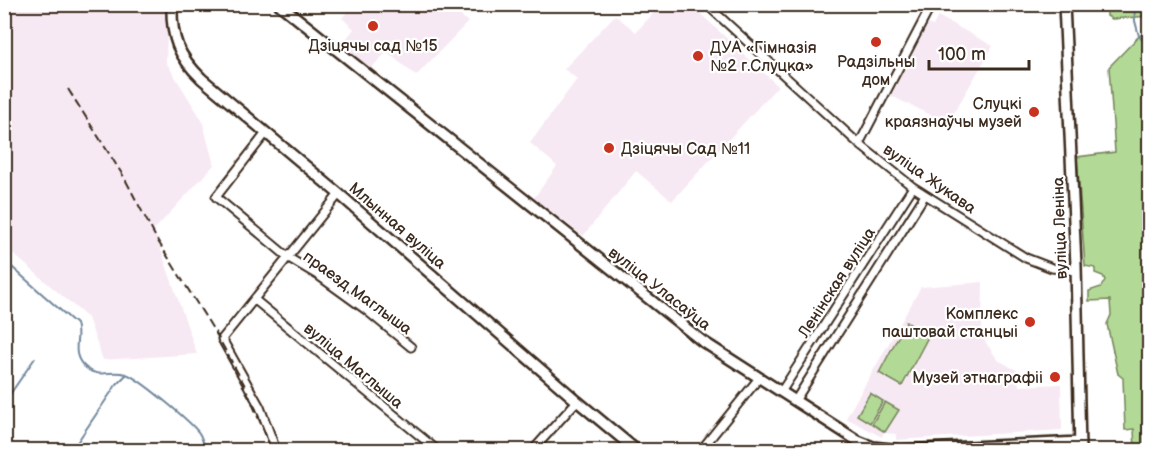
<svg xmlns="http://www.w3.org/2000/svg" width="1154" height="455" font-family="'Balsamiq Sans',sans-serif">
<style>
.built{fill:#f7e9f3}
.green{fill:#b2da96;stroke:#76825a;stroke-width:1.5}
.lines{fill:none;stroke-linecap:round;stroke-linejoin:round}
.stream{stroke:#72889d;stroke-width:2}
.street-casing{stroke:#3b2a1e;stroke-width:11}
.secondary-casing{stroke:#3b2a1e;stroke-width:14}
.street{stroke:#fff;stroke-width:7}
.secondary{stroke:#fff;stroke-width:9}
.rail{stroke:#3b2a1e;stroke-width:2;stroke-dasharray:9 4.5;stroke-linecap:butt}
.poi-dot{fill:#c8321e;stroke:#fff;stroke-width:2}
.labels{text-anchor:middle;stroke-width:4.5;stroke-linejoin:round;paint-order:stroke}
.poi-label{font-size:16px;fill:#3b2a1e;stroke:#fff;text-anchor:end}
.street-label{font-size:16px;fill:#3b2a1e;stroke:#fff}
</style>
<rect width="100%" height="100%" fill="#fff"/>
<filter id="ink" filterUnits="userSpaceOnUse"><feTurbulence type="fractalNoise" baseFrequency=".0167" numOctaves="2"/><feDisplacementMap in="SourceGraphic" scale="12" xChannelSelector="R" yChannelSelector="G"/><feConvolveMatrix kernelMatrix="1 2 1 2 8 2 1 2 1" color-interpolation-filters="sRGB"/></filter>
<g filter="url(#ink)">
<path class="built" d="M662 4 691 5 778 86 672 201 636 171 583 236 534 198 557 166 530 143 577 79 564 69 615 15 636 32Z
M5 5H168L166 62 202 120 214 165 154 230 197 354 103 360 88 318 5 247Z
M448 5 468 22 416 76 387 52 371 68 342 44 354 29 342 18 353 5Z
M938 16 993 46 948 123 891 96 928 24 933 26Z
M983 282 982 337 998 360 1018 371 1019 386 1061 384 1062 430 896 440V434L883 433 882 437 846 418 921 287Z"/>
<path class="green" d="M1107 5H1149V16L1112 19 1107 16Z
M1149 31 1150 450H1135L1134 429 1125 430 1123 378 1118 374 1107 324 1111 315 1110 300 1089 301V291L1101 287 1105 280 1103 276 1095 273V268L1085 266 1077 157 1115 152 1109 67 1139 36Z
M906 322 929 335 902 386 879 373Z
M870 393 883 401 870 423 857 415Z
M885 402 899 410 885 432 872 424Z"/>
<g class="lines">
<path class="stream" d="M1134 4 1135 21 1139 36 1150 49
M4 260 76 324C81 337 71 351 82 364 97 381 109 369 126 374 139 378 190 421 199 433 202 438 204 445 206 450
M4 403 35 358
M72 450 116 385 126 375"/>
<defs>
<path id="street" d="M706 4 859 144 913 187 1026 258 1052 268 1076 271
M266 133 216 197 289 258 319 276 366 310 411 347
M859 144 932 4
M255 300 437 450
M781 392 913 187
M795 401 925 195
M276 450 260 407 222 339 339 194
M533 450 577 401
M701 450 759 378"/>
<path id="secondary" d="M172 4C171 38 178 56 202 79L339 194 577 401 636 450
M279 4 702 341 858 441 873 447 900 450 1080 442
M1064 4 1076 265 1080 450"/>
</defs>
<use href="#street" class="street-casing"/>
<use href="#secondary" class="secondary-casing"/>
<use href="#street" class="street"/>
<use href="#secondary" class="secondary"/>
<path class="rail" d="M68 89 124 177 156 238 218 337 244 384 272 450"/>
</g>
</g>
<g class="poi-dot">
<circle cx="373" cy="26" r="6"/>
<circle cx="876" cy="42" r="6"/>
<circle cx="698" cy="56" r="6"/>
<circle cx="1034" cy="112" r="6"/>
<circle cx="609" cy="148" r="6"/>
<circle cx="1030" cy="322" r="6"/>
<circle cx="1055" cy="377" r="6"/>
</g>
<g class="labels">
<g class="poi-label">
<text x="373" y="51" text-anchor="middle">Дзіцячы сад №15</text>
<text x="710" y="53" text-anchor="start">ДУА «Гімназія<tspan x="710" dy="18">№2 г.Слуцка»</tspan></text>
<text x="876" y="67" text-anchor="middle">Радзільны<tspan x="876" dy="18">дом</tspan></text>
<text x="1022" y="109">Слуцкі<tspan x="1022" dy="18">краязнаўчы музей</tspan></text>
<text x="621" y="154" text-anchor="start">Дзіцячы Сад №11</text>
<text x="1018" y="319">Комплекс<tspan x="1018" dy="18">паштовай станцыі</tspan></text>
<text x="1043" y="383">Музей этнаграфіі</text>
</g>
<g class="street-label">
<text transform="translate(930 178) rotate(35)" y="6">вуліца Жукава</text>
<text transform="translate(398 225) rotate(41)" y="6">Млынная вуліца</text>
<text transform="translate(1059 228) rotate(-92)" y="6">вуліца Леніна</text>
<text transform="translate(836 282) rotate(-57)" y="6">Ленінская вуліца</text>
<text transform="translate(660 288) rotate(38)" y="6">вуліца Уласаўца</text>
<text transform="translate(358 292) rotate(36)" y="6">праезд Маглыша</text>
<text transform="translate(354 365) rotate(40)" y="6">вуліца Маглыша</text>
</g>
</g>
<rect width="1154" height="455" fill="none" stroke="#fff" stroke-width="24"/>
<rect x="12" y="12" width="1130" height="431" fill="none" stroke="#3b2a1e" stroke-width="2" filter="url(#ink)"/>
<path d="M929 60v9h100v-9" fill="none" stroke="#3b2a1e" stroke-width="3"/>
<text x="938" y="60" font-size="18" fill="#3b2a1e" stroke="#ffffff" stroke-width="4.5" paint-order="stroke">100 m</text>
</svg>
